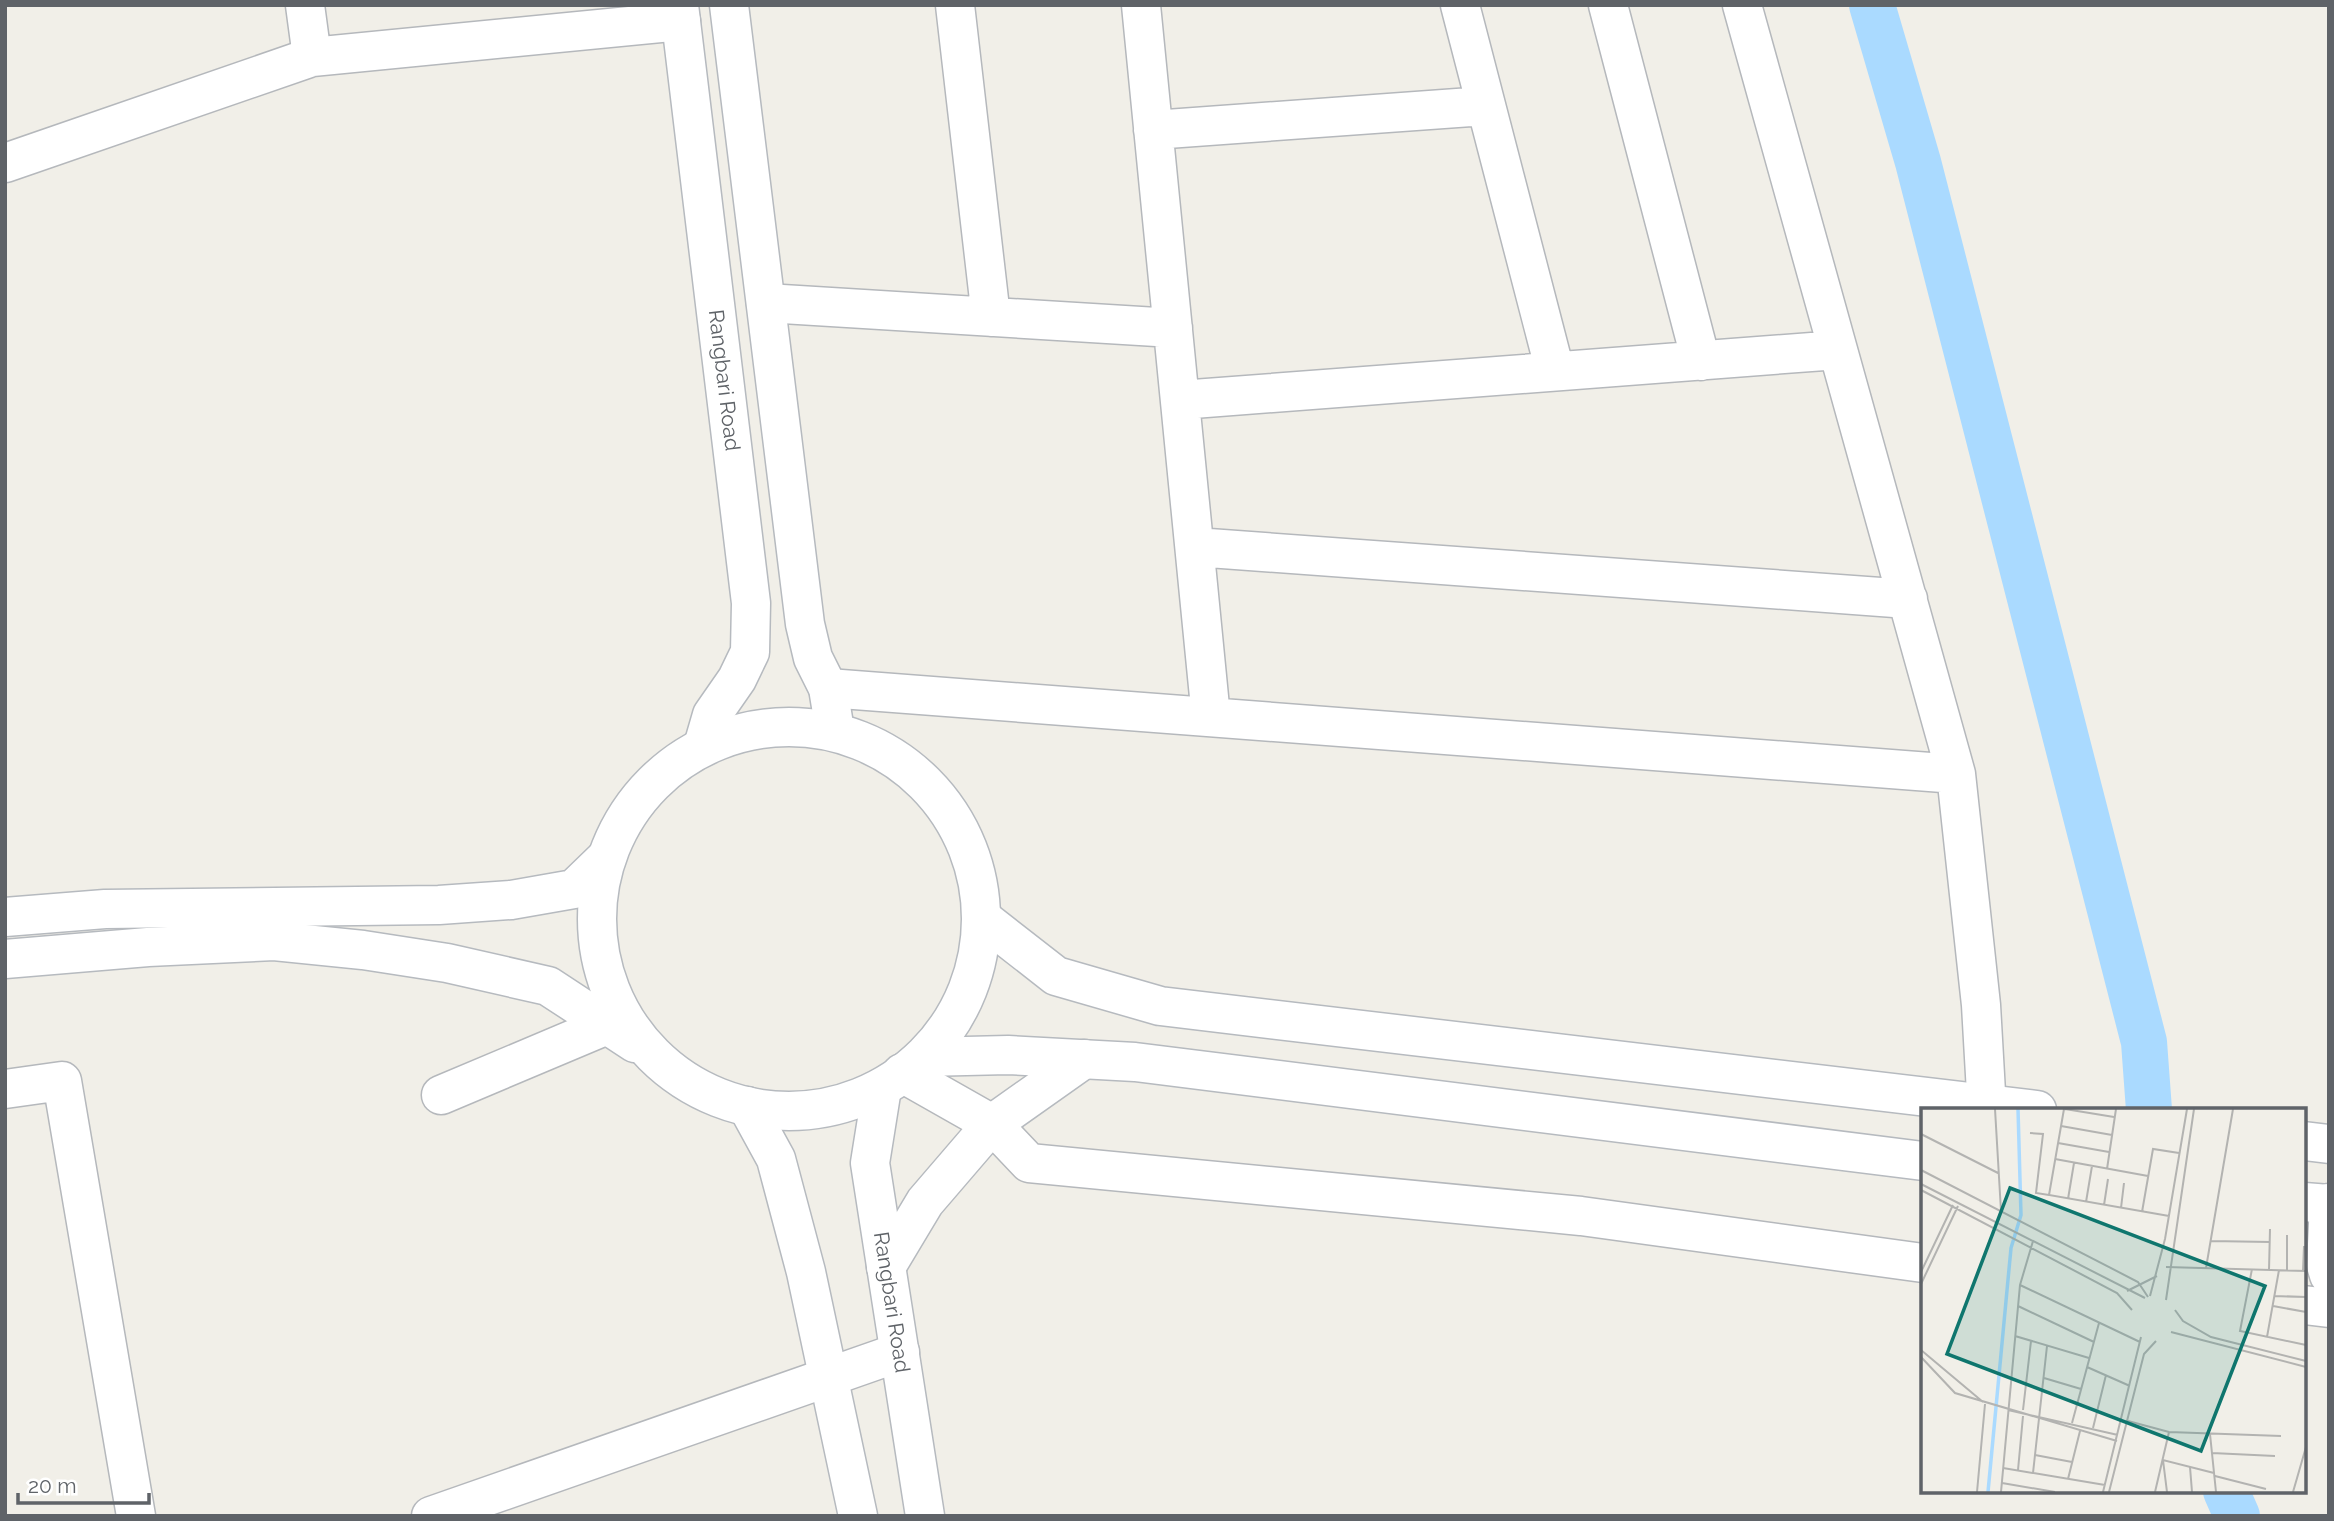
<svg xmlns="http://www.w3.org/2000/svg" width="2334" height="1521" font-family="Raleway,sans-serif">
<style>
.lines{fill:none;stroke-linecap:round;stroke-linejoin:round}
.canal{stroke:#aadaff;stroke-width:46}
.street-casing{stroke:#b5b8bc;stroke-width:41}
.secondary-casing{stroke:#b6babf;stroke-width:41}
.street{stroke:#fff;stroke-width:38}
.secondary{stroke:#fff;stroke-width:38}
.labels{text-anchor:middle;stroke-width:5;stroke-linejoin:round;paint-order:stroke}
.street-label{font-size:21px;fill:#5f6368;stroke:#fff}
.inset-river{fill:none;stroke:#aadaff;stroke-width:3.5}
.inset-road{fill:none;stroke:#b3b3b1;stroke-width:2}
.view{fill:#0f766e;fill-opacity:0.15;stroke:#0f766e;stroke-width:3.5}
.inset-edge{fill:none;stroke:#5f6368;stroke-width:3.5}
</style>
<rect width="100%" height="100%" fill="#f1efe8"/>
<g class="lines">
<path class="canal" d="M1872 5 1918 162 2144 1042 2149 1110
M2226 1491 2237 1516"/>
<defs>
<path id="street" d="M305 5 312 57
M955 5 991 317
M1141 5 1211 717
M1460 5 1555 371
M1608 5 1701 361
M1742 5 1956 774 1981 1005 1987 1110
M1153 130 1485 106
M5 163 312 57 681 21
M766 303 1173 328
M1180 400 1838 350
M1195 547 1908 599
M828 688 1956 774
M902 1073 992 1124 1029 1163 1581 1216 1923 1263
M5 1089 62 1081 136 1516
M441 1095 607 1025
M2329 1203 2326 1265 2329 1275
M2304 1305 2329 1308
M431 1516 900 1352"/>
<g id="secondary">
<path id="s1" d="M679 5 751 603 750 652 737 679 712 715 703 746"/>
<path d="M729 5 805 624 813 658 828 688 835 731"/>
<circle cx="789" cy="919" r="192"/>
<path d="M5 917 105 909 439 905 511 900 574 889 604 860"/>
<path d="M983 919 1056 976 1160 1006 2037 1110"/>
<path d="M5 959 148 947 274 941 363 950 447 963 548 986 635 1043"/>
<path d="M924 1057 1008 1055 1135 1062 1923 1161"/>
<path id="s2" d="M882 1088 870 1163 925 1516"/>
<path d="M747 1106 776 1159 806 1272 858 1516"/>
<path d="M2304 1141 2329 1144"/>
<path d="M2304 1202 2329 1204"/>
<path d="M886 1267 925 1202 992 1124 1084 1059"/>
</g>
</defs>
<use href="#street" class="street-casing"/>
<use href="#secondary" class="secondary-casing"/>
<use href="#street" class="street"/>
<use href="#secondary" class="secondary"/>
</g>
<g class="labels">
<g class="street-label">
<text dy="7" stroke="none"><textPath href="#s1" startOffset="378">Rangbari Road</textPath></text>
<text dy="7" stroke="none"><textPath href="#s2" startOffset="217">Rangbari Road</textPath></text>
</g>
</g>
<g transform="translate(1921 1108)">
<rect width="385" height="385" fill="#f1efe8"/>
<path class="inset-river" d="M67 384 90 140 100 107 97 1"/>
<path class="inset-road" d="M74 1 80 103 76 115M143 1 128 87 248 108M144 1 193 9M140 18 191 27M109 25 122 26 115 85 128 87M0 26 77 65M137 35 188 44M134 51 227 68M186 61 195 1M0 62 217 174 227 189M0 76 224 190M0 82 196 185 211 202M147 91 153 55M165 94 171 58M183 97 187 71M200 100 203 75M221 104 232 41 258 45M290 133 349 134M245 159 385 163M285 160 312 1M331 161 319 223 385 237M348 162 349 121M366 162V127M382 163 383 138M0 164 32 97M0 176 37 98M99 177 219 234M206 183 236 168M229 188 244 131 266 1M353 188 385 189M245 192 273 1M97 198 173 234M352 198 385 204M254 202 262 213 290 229 385 253M250 224 385 259M94 228 168 250M346 229 358 162M0 242 62 294M0 249 34 285 196 333M166 259 209 278M123 270 160 281M87 302 197 327M102 302 110 233M207 313 248 324 360 328M151 315 178 215M172 320 185 267M289 326 295 384M291 345 354 348M114 347 151 354M269 359 271 384M82 360 184 377M97 362 102 308M112 365 126 238M294 368 345 381M147 371 159 323M81 375 134 384M56 384 64 296M80 384 99 177 112 133M182 384 220 229M188 384 223 246 235 233M234 384 248 324M246 384 242 352 293 365M372 384 385 339"/>
<path class="view" d="M89 80 344 178 280 343 26 246Z"/>
<rect width="385" height="385" class="inset-edge"/>
</g>
<rect width="2334" height="1521" fill="none" stroke="#5f6368" stroke-width="14"/>
<path d="M18 1493v10h131v-10" fill="none" stroke="#5f6368" stroke-width="3.5"/>
<text x="28" y="1493" font-size="21" fill="#5f6368" stroke="#ffffff" stroke-width="5" paint-order="stroke">20 m</text>
</svg>
